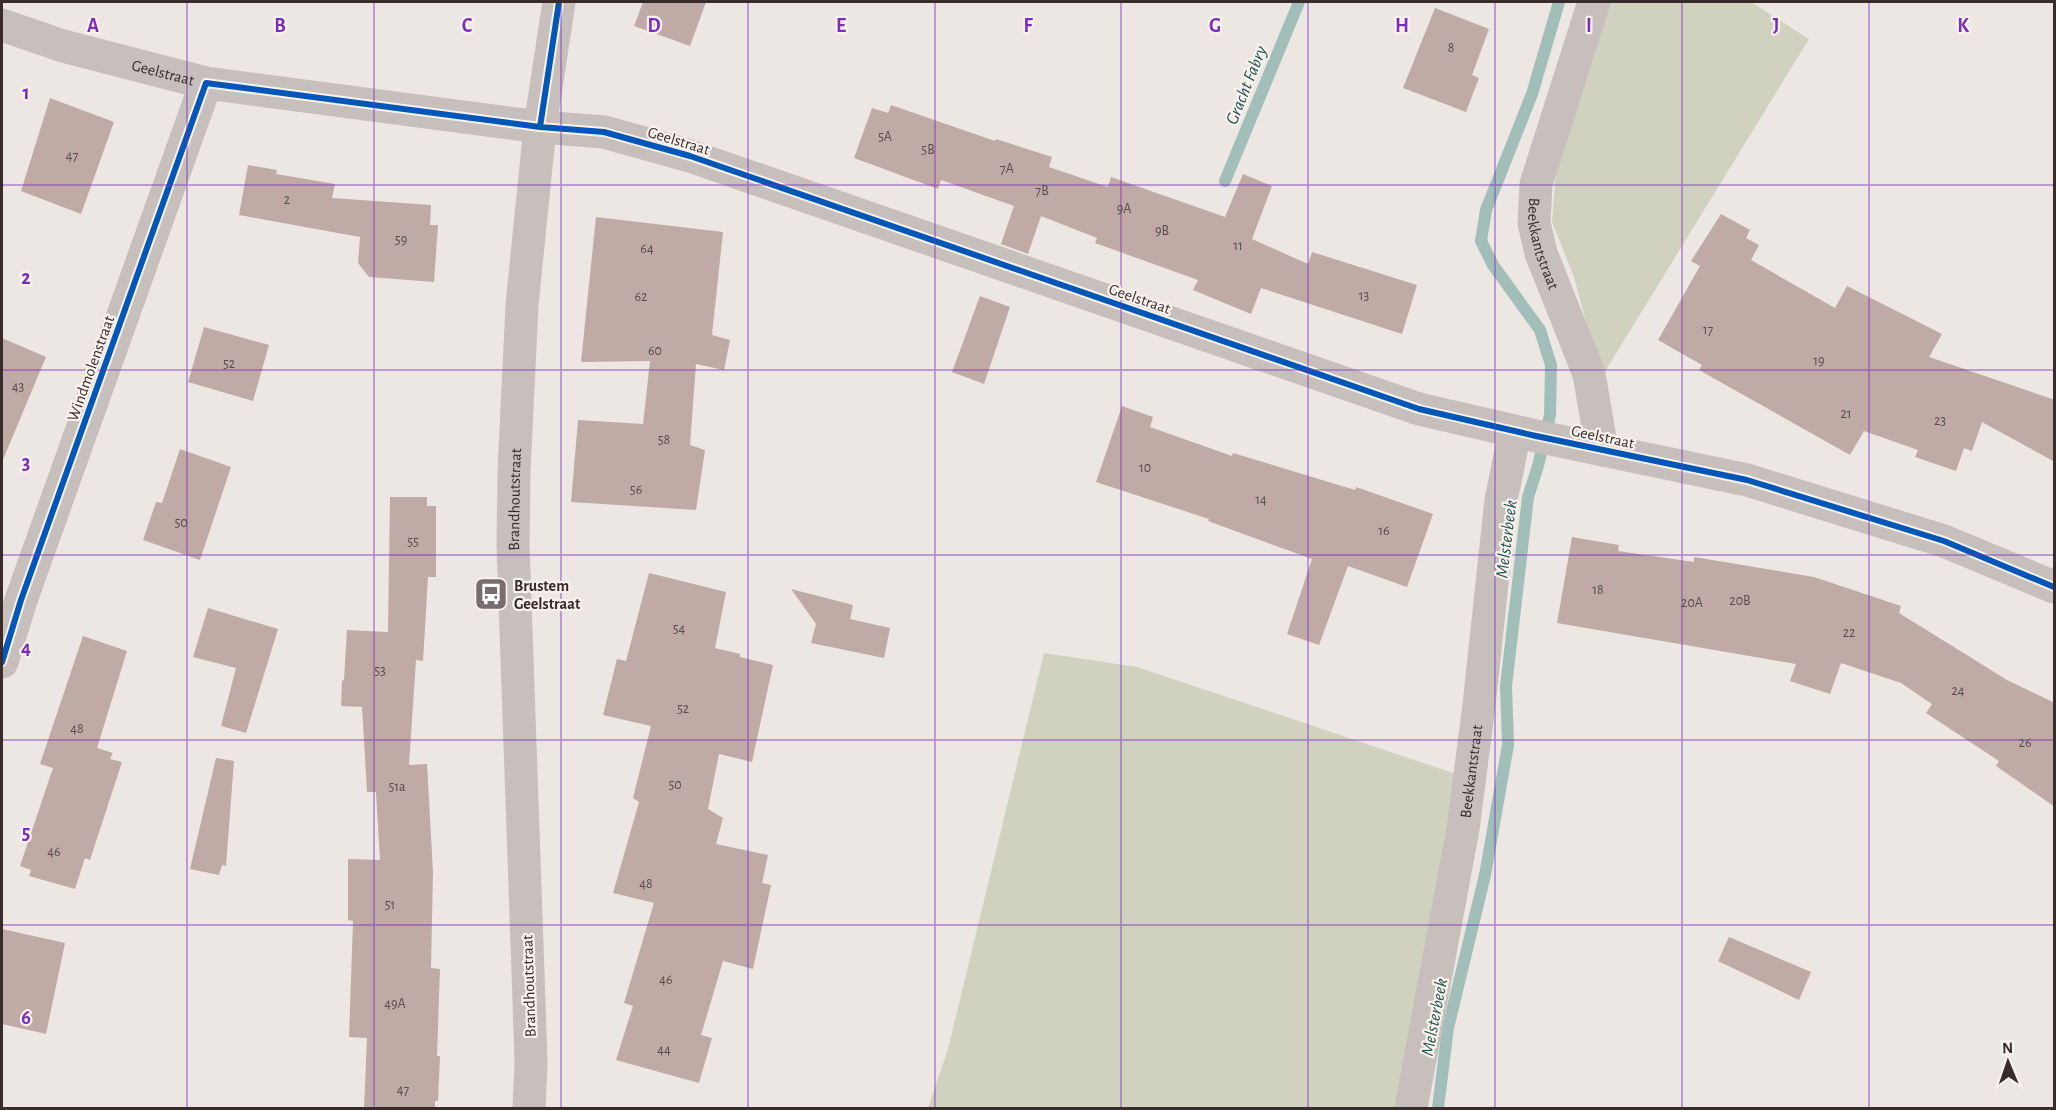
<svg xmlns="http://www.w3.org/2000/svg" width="2056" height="1110" font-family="'Alegreya Sans',sans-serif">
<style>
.green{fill:#d0d1be}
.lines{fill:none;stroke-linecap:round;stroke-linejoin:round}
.stream{stroke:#a1beb9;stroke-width:12}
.building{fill:#bfaaa6}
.street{stroke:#c6bfbc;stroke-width:33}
.cycleway-casing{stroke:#f9f1ec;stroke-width:10}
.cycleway{stroke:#0057b8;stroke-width:6}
.grid{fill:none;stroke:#7b2cbf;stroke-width:1.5;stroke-opacity:0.55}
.labels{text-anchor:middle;stroke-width:4.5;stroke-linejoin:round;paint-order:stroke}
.number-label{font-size:14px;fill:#594c49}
.street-label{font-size:16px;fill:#372c2a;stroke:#f9f1ec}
.poi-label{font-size:16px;font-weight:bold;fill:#372c2a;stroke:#f9f1ec;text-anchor:start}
.water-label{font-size:18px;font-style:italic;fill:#235551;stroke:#f9f1ec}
.grid-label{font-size:20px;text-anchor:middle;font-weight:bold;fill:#7b2cbf;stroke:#f9f1ec;stroke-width:4.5;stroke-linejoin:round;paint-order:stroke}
</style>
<rect width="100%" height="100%" fill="#ede7e3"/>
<path class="green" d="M1611 2H1751L1809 39 1601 378 1574 277 1552 222 1556 172Z
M1044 653 1137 667 1456 774 1401 1108H928L948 1049Z"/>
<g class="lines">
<path class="stream" d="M1225 181 1299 2
M1438 1108 1448 1028 1485 875 1508 745 1506 686 1528 497 1538 466 1550 415 1551 365 1540 330 1493 265 1481 241 1486 210 1532 94 1559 2"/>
</g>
<path class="building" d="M643 2H706L690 46 634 26Z
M1435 8 1489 29 1472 75 1479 78 1466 112 1403 88Z
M50 98 114 122 81 214 21 191Z
M891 105 995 141 996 139 1052 157 1049 167 1108 187 1111 177 1225 217 1243 174 1272 186 1252 239 1308 264 1312 252 1417 285 1402 334 1261 288 1251 314 1193 290 1198 280 1095 243 1097 238 1041 216 1028 254 1001 244 1014 206 941 180 938 189 854 158 872 108 888 113Z
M248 165 277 170 276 174 335 184 332 198 431 205 430 225H438L434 282 369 277 358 263 360 237 239 215Z
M1721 214 1750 230 1746 238 1759 245 1751 260 1835 308 1847 286 1942 334 1929 357 2055 400V462L1982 422 1972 451 1964 448 1956 471 1915 457 1918 450 1864 431 1850 455 1699 370 1702 365 1658 340 1700 266 1691 261Z
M596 217 723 232 712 335 730 340 724 370 696 364 690 445 705 450 696 510 571 502 578 420 643 424 650 361 581 362Z
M980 296 1010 307 984 384 952 372Z
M204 327 269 345 253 401 188 382Z
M2 338 46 357 2 462Z
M1122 406 1153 417 1150 427 1232 456 1233 453 1355 490 1356 487 1433 514 1407 587 1348 566 1319 645 1287 634 1312 559 1208 521 1209 519 1096 482Z
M180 449 231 467 200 560 143 540 156 502 162 503Z
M390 497H427V506H436V577H428L423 661 416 660 409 765 427 764 433 872 431 968 440 969 437 1056H440L438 1101H435V1108H364L367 1038 349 1037 353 921 348 920V859L380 860 376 792H367L362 707 341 706 342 681 344 680 347 630 388 632Z
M1572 537 1619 545 1618 551 1694 562V557L1814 577 1901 606 1899 613 2007 680 2055 703V807L1996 766 1999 761 1926 713 1932 704 1901 683 1841 663 1830 694 1790 681 1796 664 1557 623Z
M649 573 726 592 715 648 740 654V657L773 665 752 762 719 754 708 809 723 818 716 844 768 855 762 883 771 885 753 969 723 961 701 1035 712 1038 699 1083 616 1060 633 1006 624 1003 654 903 613 893 639 802 633 798 651 726 603 715 617 659 626 661Z
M791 589 853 605 850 619 890 628 884 658 811 643 816 624Z
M208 608 278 629 246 733 221 726 236 668 193 657Z
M83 636 127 651 97 748 113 753 110 759 122 762 90 860 85 858 75 889 29 876 31 870 20 866 53 768 40 764Z
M216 758 234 761 226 866 222 865 219 875 190 869Z
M2 929 65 943 46 1034 2 1024Z
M1729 937 1811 972 1799 1000 1718 961Z"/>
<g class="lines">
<g class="street">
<path id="s1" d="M1594 2 1536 184 1534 223 1541 253 1589 374 1602 450"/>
<path id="s2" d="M2 25 63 46 206 83 540 127 604 132 690 156 1419 409 1536 436 1747 480 1944 541 2054 587"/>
<path d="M2 662 21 600 206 83"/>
<path id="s3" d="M529 1108 531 1062 528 972 513 545 514 472 522 305 540 127 559 2"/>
<path id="s4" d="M1411 1108 1463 829 1479 705 1501 500 1515 432"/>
</g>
<defs>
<path id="cycleway" d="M540 127 559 2
M2 662 21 600 206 83 540 127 604 132 690 156 1419 409 1536 436 1747 480 1944 541 2054 587"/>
</defs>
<use href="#cycleway" class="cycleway-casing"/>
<use href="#cycleway" class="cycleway"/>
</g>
<path class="grid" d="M187 2V1108M374 2V1108M561 2V1108M748 2V1108M935 2V1108M1121 2V1108M1308 2V1108M1495 2V1108M1682 2V1108M1869 2V1108M2 185H2054M2 370H2054M2 555H2054M2 740H2054M2 925H2054"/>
<defs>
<symbol id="bus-square" viewBox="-11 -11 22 22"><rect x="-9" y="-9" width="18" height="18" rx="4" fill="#776d6b" stroke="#f9f1ec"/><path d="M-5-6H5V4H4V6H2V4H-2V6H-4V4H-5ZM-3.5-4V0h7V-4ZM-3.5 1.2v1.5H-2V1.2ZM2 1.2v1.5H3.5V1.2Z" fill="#fff"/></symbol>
</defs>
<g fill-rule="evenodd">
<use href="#bus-square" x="472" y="575" width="38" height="38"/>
</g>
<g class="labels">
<g class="number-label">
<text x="1451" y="52">8</text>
<text x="885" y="141">5A</text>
<text x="928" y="154">5B</text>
<text x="72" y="160">47</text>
<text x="1007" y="173">7A</text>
<text x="1042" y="195">7B</text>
<text x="287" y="204">2</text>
<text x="1124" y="213">9A</text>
<text x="1162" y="235">9B</text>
<text x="401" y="244">59</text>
<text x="1238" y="250">11</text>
<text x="647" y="253">64</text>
<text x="1364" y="300">13</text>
<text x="641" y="301">62</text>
<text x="1708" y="334">17</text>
<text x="655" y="355">60</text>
<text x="1819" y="365">19</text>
<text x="229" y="368">52</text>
<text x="18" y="391">43</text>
<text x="1846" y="418">21</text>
<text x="1940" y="425">23</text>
<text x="664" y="444">58</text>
<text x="1145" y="472">10</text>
<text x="636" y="494">56</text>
<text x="1261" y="504">14</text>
<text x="181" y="527">50</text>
<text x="1384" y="535">16</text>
<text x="413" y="546">55</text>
<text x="1598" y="594">18</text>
<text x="1740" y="605">20B</text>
<text x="1692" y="607">20A</text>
<text x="679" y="633">54</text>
<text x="1849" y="637">22</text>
<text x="380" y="675">53</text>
<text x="1958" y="695">24</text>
<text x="683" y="713">52</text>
<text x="77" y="733">48</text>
<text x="2025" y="747">26</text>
<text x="675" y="789">50</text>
<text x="397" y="791">51a</text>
<text x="54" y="856">46</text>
<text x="646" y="888">48</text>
<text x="390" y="909">51</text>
<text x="666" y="984">46</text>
<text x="395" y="1008">49A</text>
<text x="664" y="1054">44</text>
<text x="403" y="1094">47</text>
</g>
<g class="street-label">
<text dy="6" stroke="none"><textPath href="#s2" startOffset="168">Geelstraat</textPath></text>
<text transform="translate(679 140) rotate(17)" y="6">Geelstraat</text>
<text dy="6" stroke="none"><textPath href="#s1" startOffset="252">Beekkantstraat</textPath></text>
<text transform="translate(1140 298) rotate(19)" y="6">Geelstraat</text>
<text transform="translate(90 368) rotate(-70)" y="6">Windmolenstraat</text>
<text transform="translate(1603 436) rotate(12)" y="6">Geelstraat</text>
<text dy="6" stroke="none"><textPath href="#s3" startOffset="609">Brandhoutstraat</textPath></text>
<text dy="6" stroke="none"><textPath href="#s4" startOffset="342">Beekkantstraat</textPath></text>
<text transform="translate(528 986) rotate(-92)" y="6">Brandhoutstraat</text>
</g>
<g class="poi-label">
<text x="514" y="591">Brustem<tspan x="514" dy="18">Geelstraat</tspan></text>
</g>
<g class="water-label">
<text transform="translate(1246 85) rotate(-68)" y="6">Gracht Fabry</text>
<text transform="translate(1506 539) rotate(-83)" y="6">Melsterbeek</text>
<text transform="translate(1434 1017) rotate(-79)" y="6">Melsterbeek</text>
</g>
</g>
<g class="grid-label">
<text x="93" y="32">A</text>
<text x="280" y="32">B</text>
<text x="467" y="32">C</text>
<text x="654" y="32">D</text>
<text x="841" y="32">E</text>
<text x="1028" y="32">F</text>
<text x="1215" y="32">G</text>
<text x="1402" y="32">H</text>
<text x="1589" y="32">I</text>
<text x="1776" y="32">J</text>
<text x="1963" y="32">K</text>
<text x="26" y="99">1</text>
<text x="26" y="284">2</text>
<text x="26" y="469">3</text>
<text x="26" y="654">4</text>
<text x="26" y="839">5</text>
<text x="26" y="1024">6</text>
</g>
<rect width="2056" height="1110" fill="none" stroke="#372c2a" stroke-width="6"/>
<g transform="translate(2008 1062) rotate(358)" stroke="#f9f1ec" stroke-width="4.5" paint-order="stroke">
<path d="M0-4.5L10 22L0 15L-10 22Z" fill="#372c2a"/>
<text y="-9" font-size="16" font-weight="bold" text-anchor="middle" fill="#372c2a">N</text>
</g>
</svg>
